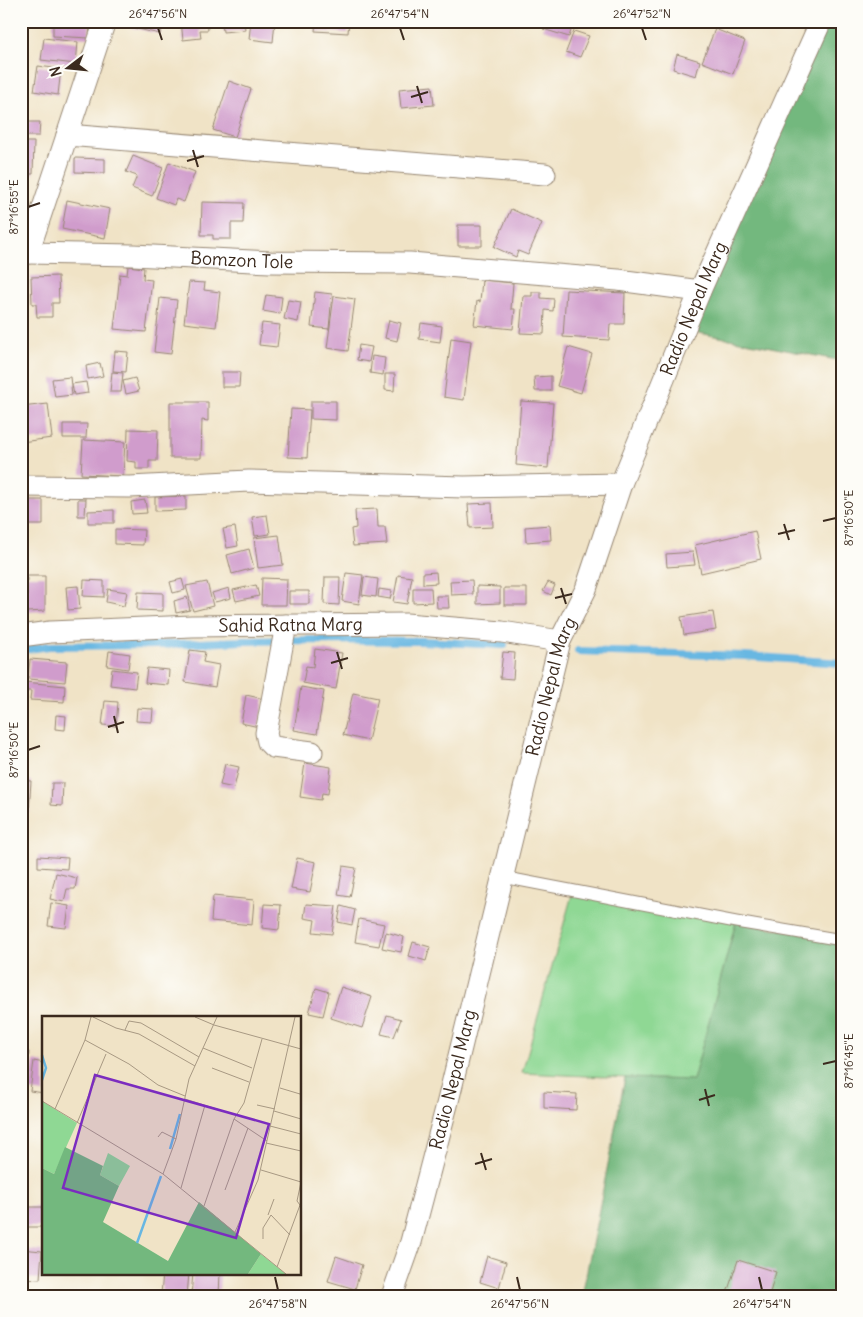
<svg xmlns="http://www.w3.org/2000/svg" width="863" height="1317" font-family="Delius,sans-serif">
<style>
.green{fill:#8fd894;stroke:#658159}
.forest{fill:#73b87e;stroke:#57714e}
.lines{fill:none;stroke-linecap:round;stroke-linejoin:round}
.stream{stroke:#68b7e2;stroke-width:8}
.building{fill:#d09ccc}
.service-casing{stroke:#968672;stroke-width:13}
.minor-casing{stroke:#968672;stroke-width:23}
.service{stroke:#fff;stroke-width:11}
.minor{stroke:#fff;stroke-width:21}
.ticks{fill:none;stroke:#3b2a1e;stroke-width:2}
.labels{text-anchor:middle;stroke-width:4.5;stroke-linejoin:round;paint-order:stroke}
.street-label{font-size:18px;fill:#3b2a1e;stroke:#fdfcf7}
.inset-river{fill:none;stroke:#68b7e2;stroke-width:2.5}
.inset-road{fill:none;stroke:#a89983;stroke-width:1}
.view{fill:#7b2cbf;fill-opacity:0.15;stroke:#7b2cbf;stroke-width:2.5}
.inset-edge{fill:none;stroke:#3b2a1e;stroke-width:2.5}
.neatline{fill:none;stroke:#3b2a1e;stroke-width:2}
.ticks-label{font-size:12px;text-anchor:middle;fill:#3b2a1e}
</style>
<rect width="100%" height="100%" fill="#fdfcf7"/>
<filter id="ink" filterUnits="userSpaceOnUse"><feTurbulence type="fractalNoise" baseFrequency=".02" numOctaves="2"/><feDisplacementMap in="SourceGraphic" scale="10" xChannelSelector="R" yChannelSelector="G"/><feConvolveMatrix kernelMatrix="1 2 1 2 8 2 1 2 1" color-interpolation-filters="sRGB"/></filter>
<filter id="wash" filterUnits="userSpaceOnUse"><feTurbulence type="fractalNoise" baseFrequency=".0096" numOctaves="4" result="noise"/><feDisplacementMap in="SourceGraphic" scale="20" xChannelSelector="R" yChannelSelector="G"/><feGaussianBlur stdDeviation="1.12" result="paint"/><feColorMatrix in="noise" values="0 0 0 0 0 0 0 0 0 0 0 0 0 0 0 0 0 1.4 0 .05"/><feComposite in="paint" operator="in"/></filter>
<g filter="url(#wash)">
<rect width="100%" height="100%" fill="#f0e3c6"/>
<path class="green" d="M573 891 736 922 693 1081 522 1073Z"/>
<path class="forest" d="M821 21H842V361L684 330Z
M736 922 842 940V1296H582L625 1078 693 1080Z"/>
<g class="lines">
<path class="stream" d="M21 650 49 646 155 645 244 641 313 640 421 641 504 645
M578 651 745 656 842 663"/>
</g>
<g id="blocks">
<path class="building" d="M53 21H90L89 38 53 36Z
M130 21H163L160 34 129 27Z
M181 21H207L208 30H200L201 38 183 40Z
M222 21H244L245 30 223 32Z
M251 21H275L273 42 249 39Z
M316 21H349L348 33 315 31Z
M545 21H574L569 37 543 29Z
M715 29 745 41 733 74 702 62Z
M574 31 589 36 580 57 566 52Z
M44 38 78 42 76 64 41 60Z
M677 54 700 61 696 76 673 69Z
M38 66 61 69 58 95 34 91Z
M229 81 251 89 235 137 213 130Z
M432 86 434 105 401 108 399 89Z
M21 122H40L39 136H21Z
M21 142H34L33 174H21Z
M133 156 163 168 152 196 132 188 137 176 126 172Z
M75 158 105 159V173L75 172Z
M169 162 195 172 184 202 176 199 174 205 156 198Z
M21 193H23L24 226H21Z
M67 200 110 209 105 238 62 229Z
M202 202 244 203 243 223H231V239H213V235H201Z
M511 209 542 223 528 255 518 251 516 257 494 247Z
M458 225H482V246H458Z
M128 266 144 268 143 279 152 280 146 332 114 329 120 274 127 275Z
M58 276 59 303H52V317H37L36 304H32L31 277Z
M482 280 513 283 511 309H515L513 329 474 325 477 301 480 302Z
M189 282 205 283 204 290 220 292 216 327 184 323Z
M566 290 625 293 624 324H610L609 340 563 337Z
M315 292 332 294 329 329 311 327Z
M532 292H541V298L554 299 553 311 545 310 544 334 520 333 523 296H532Z
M266 295 282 297 280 314 263 311Z
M334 296 355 299 348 351 327 348Z
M160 298 177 300 171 354 154 352Z
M288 300 301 302 298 322 284 319Z
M389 320 401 323 397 341 385 338Z
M262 323 280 325 277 347 259 345Z
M421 323 442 326 440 342 419 339Z
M451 338 471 341 464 400 444 397Z
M359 345 372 347 369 362 357 360Z
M568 347 592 354 581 393 557 386Z
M115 351 128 352 126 372 113 371Z
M372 356 385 358 383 375 370 373Z
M100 363 103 376 88 379 86 366Z
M112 372 123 373 121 392H110Z
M222 372H240L239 387H222Z
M385 374H395L394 391 385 390Z
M551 376V391H535L534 377Z
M70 377 72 395 55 397 52 379Z
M135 378 139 391 126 394 123 381Z
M86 382 88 393 74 395 72 384Z
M311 401H336V420L311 419Z
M521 401 553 403 548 468 516 465Z
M170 402H208V421L202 420 201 458H170Z
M48 404 52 438 21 442V407Z
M291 409 310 410 307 458 288 457Z
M63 424H87L86 438H63Z
M128 429 158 430 157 461H149V469H136V462L127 461Z
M83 440 125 442 123 476 81 474Z
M186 496V510L155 511V497Z
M78 499H86L85 516H78Z
M21 500H43V525H21Z
M145 500 147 513 132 514 131 502Z
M492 503 493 527 470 528 468 504Z
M377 509 378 527H385L387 544 353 546 351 529 356 528 355 510Z
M114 510V523H88V511Z
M267 515 270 534 255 536 252 517Z
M550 525 551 540 526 542 525 527Z
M235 527 238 546 227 548 223 529Z
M115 529 144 530 143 545 115 544Z
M755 531 761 559 701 573 695 545Z
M279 535 283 565 258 568 254 538Z
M249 549 254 568 232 574 227 555Z
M693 552 695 565 667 567 666 554Z
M436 572 437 583 423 584V573Z
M346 573 363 575 359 604 342 601Z
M398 575 412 577 407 604 393 602Z
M27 576H45V611L27 612Z
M325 577H340L339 605 324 604Z
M364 577 378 579 376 597 362 595Z
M262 578 287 579 286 605H261Z
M182 579 185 590 173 593 170 582Z
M84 580 104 581V597L83 596Z
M472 580 473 594 451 595 450 581Z
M207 582 213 606 193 611 186 586Z
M548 582 555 585 551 595 543 591Z
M256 585 259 596 236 601 233 590Z
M78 586 80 609 68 610 66 587Z
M477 586 500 587V603L477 604Z
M229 588 231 598 215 602 212 593Z
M413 588H431L432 602 413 603Z
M504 588H527V605H504Z
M108 589 127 592 124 606 106 602Z
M379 589 392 591 390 599 378 597Z
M289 591H309V604H289Z
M138 592 163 593V611L137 610Z
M436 596H448L449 608H437Z
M187 597 190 610 176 613 174 601Z
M713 612 716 630 684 635 681 617Z
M315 649 342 653 336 689 303 683 306 666 313 667Z
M190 650 205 652 203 662 219 665 215 687 185 682Z
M109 651 130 654 128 669 107 666Z
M503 652 515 653 513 679 500 678Z
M30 659 67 662 65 682 28 679Z
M147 668 169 670 168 685 145 683Z
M112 669 137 672 135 688 110 685Z
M25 682 65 686 64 702 30 700 31 691H25Z
M301 687 324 691 317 734 294 730Z
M353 693 378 698 368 741 343 735Z
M246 695 264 699 259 727 241 723Z
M105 701 118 702 116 726 102 725Z
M137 708 153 709 152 722 136 721Z
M56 715 66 716 65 730 55 729Z
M305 763 331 767 328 794 322 793 321 800 300 797Z
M225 764 239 767 234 788 220 785Z
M21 780 31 781 29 812H21Z
M52 783H63L62 806 51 805Z
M38 856 68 858 67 869 38 867Z
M297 858 316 862 310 892 291 889Z
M343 866 356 868 350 897 338 895Z
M56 873 77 878 75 889H67L64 902 50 899Z
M213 896 254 900 252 925 211 921Z
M51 903 69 906 66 928 48 926Z
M264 904 281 905 279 930 262 928Z
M306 904 336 906 332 934 313 932 315 920 304 918Z
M341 906 355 910 352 925 338 922Z
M359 919 384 924 379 946 355 942Z
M386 932 404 937 401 952 382 948Z
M413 942 430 947 426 961 409 956Z
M839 960 842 961V982H837Z
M341 987 372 997 362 1028 331 1018Z
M316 988 329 992 323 1016 309 1013Z
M387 1015 401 1019 394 1037 381 1034Z
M21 1051 29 1052 26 1085H21Z
M34 1061 44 1063V1093L30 1091Z
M544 1092 577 1094 576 1110 544 1108Z
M21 1207H43V1227H21Z
M21 1249 42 1251 40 1279 21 1278Z
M336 1256 362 1265 355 1289 328 1281Z
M487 1256 506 1262 499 1288 480 1282Z
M738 1260 776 1272 769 1296H726Z
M163 1273H189L187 1296 161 1294Z
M193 1273H220L219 1296H191Z"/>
</g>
</g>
<g filter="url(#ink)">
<use href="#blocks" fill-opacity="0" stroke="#968672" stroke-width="1"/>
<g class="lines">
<defs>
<path id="service" d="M502 877 736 922 842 940"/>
<g id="minor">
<path d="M67 135 545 174"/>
<path id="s1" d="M21 252 28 253 133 255 270 262 410 263 618 280 700 291"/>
<path d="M28 253 105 21"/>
<path d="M21 486 130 487 249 481 464 487 621 484"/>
<path d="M286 625 266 733 268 742 273 747 312 752"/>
<path id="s2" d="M21 636 50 632 192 626 406 624 502 632 560 641"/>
<path id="s3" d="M392 1296 411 1242 448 1101 560 641 586 589 621 484 700 291 821 21"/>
</g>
</defs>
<use href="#service" class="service-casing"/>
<use href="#minor" class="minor-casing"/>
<use href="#service" class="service"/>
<use href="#minor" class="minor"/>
</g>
</g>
<path class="ticks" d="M158 28 162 40M400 28 404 40M642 28 646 40M417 86 422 103M411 97 428 92M193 150 198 167M187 161 204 156M28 207 40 203M823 521 836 518M784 524 789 540M778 534 795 530M561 588 566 604M555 598 572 594M337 652 342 669M331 663 348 658M114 716 118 733M108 727 124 722M28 750 40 746M823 1064 836 1061M705 1089 709 1106M699 1100 715 1095M481 1153 486 1170M475 1164 492 1159M275 1277 278 1290M517 1277 520 1290M759 1277 762 1290"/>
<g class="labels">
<g class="street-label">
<text dy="6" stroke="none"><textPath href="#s1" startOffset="221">Bomzon Tole</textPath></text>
<text dy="6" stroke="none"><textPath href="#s3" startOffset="1035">Radio Nepal Marg</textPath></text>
<text dy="6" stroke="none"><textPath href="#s2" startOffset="270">Sahid Ratna Marg</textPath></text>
<text dy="6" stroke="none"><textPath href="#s3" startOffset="630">Radio Nepal Marg</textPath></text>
<text dy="6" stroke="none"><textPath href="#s3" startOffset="225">Radio Nepal Marg</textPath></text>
</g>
</g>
<g transform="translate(42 1016)">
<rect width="259" height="259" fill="#f0e3c6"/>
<path d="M0 85 35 107 12 158 0 152ZM66 137 88 150 77 170 58 159ZM219 238 244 258H206Z" fill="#8fd894"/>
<path d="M23 131 61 150 58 159 77 170 61 206 126 245 157 186 219 238 206 258H0V152L12 158Z" fill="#73b87e"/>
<path class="inset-river" d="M0 39 4 52 0 64M128 133 138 98M95 227 119 160"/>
<path class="inset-road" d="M51 1 74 12 97 18 153 50M153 1 172 9 259 33M83 14 87 5 99 7 157 41M43 24 87 48 116 69 143 80M161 32 210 52M170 52 207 66M238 72 258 78M143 83 194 99M0 85 121 158 244 258M215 89 233 93M13 93 43 24 49 1M232 95 259 103M192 103 225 125M35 107 64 38M228 110 259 118M116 121 120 116 134 123M224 127 259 135M219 154 259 166M121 158 134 123 147 63 175 1M139 172 163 89M183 174 206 112M162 190 192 103 202 87 220 23M226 199 232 183M193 216 216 164 253 1M221 223V212L229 199 248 219M235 251 258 189 255 185 259 166"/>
<path class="view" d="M53 59 227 108 194 222 21 172Z"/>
<rect width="259" height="259" class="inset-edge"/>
</g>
<rect width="863" height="1317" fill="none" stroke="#fdfcf7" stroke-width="55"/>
<g transform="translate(68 68) rotate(254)" stroke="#fdfcf7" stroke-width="4" paint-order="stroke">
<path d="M0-4L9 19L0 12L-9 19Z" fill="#3b2a1e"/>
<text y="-8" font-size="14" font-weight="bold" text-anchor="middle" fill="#3b2a1e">N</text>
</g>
<rect x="28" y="28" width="808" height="1262" class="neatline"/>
<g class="ticks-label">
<text x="158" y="18">26°47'56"N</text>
<text x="400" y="18">26°47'54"N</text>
<text x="642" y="18">26°47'52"N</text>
<text transform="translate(14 207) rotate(-90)" y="4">87°16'55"E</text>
<text transform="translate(849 518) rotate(-90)" y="4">87°16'50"E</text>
<text transform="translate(14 750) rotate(-90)" y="4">87°16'50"E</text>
<text transform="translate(849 1061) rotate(-90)" y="4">87°16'45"E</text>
<text x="278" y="1308">26°47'58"N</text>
<text x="520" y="1308">26°47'56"N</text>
<text x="762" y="1308">26°47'54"N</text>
</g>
</svg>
